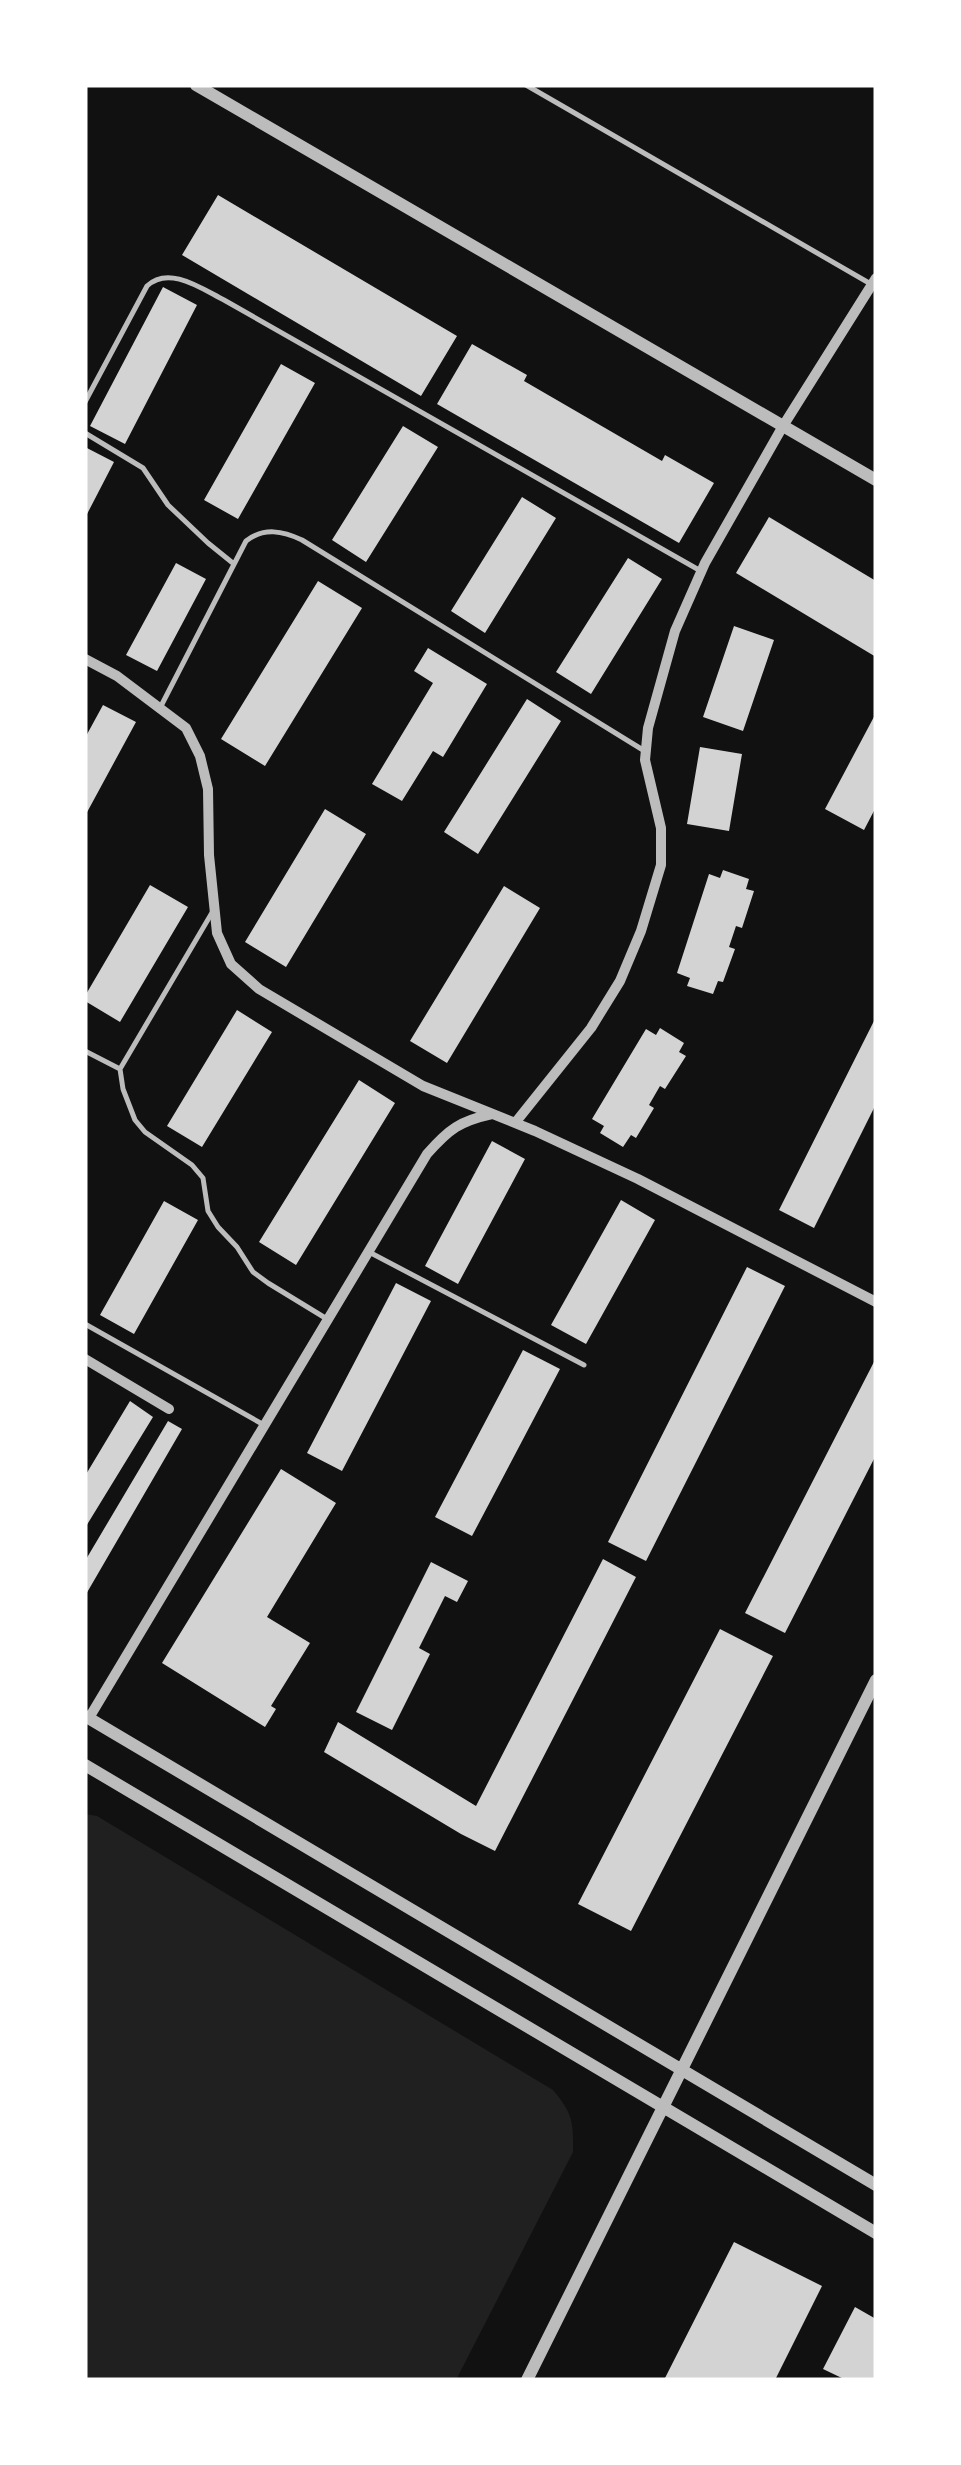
<svg xmlns="http://www.w3.org/2000/svg" width="961" height="2465" font-family="'Playfair Display',serif">
<style>
.green{fill:#202020}
.building{fill:#d3d3d3}
.lines{fill:none;stroke-linecap:round;stroke-linejoin:round}
.service{stroke:#bcbcbc;stroke-width:5}
.minor{stroke:#bcbcbc;stroke-width:10}
.tertiary{stroke:#bcbcbc;stroke-width:12}
</style>
<rect width="100%" height="100%" fill="#111"/>
<path class="green" d="M85 1814 97 1816 553 2090C573 2114 573 2121 573 2152L456 2380H85Z"/>
<path class="building" d="M218 195 457 336 421 396 182 255Z
M163 287 197 305 125 444 90 426Z
M472 344 527 375 524 381 662 461 665 455 714 483 679 543 437 404Z
M281 364 315 383 238 519 204 500Z
M403 426 438 447 366 562 332 540Z
M85 447 114 462 85 518Z
M522 497 556 518 485 633 451 611Z
M769 517 876 581V657L736 573Z
M628 558 662 579 591 694 556 672Z
M176 563 206 579 157 671 126 655Z
M318 581 362 608 265 766 221 739Z
M734 626 774 640 743 731 703 717Z
M428 648 487 684 443 757 433 751 402 801 372 784 433 683 414 671Z
M527 699 561 721 478 854 444 832Z
M103 705 136 722 85 816V738Z
M876 713V807L864 830 825 809Z
M700 747 742 754 729 831 687 824Z
M325 809 366 834 286 967 245 942Z
M723 870 749 879 746 889 754 891 742 928 736 926 729 947 735 949 723 982 718 981 713 994 687 986 690 978 677 973 709 874 720 878Z
M150 885 188 907 120 1022 85 1001V996Z
M504 886 540 908 447 1063 410 1041Z
M237 1010 272 1032 202 1147 167 1126Z
M876 1017V1104L814 1228 779 1210Z
M660 1028 684 1043 679 1052 686 1056 665 1089 660 1086 649 1105 654 1108 636 1138 631 1135 623 1147 600 1133 604 1126 592 1119 646 1029 656 1035Z
M359 1080 395 1103 296 1265 259 1242Z
M492 1141 525 1159 458 1284 425 1266Z
M621 1200 655 1220 586 1344 551 1325Z
M164 1201 198 1220 134 1334 100 1315Z
M747 1267 785 1286 646 1561 608 1542Z
M396 1283 431 1301 342 1471 307 1453Z
M523 1350 560 1369 472 1536 435 1517Z
M876 1358V1455L785 1633 745 1613Z
M130 1401 153 1417 85 1528V1476Z
M168 1421 182 1429 85 1596V1561Z
M281 1469 336 1503 267 1617 310 1643 271 1706 276 1709 265 1727 162 1663Z
M603 1559 636 1577 495 1851 461 1834 324 1752 338 1722 476 1806Z
M431 1562 468 1581 457 1602 445 1596 419 1648 430 1654 392 1730 356 1712Z
M720 1629 773 1656 631 1931 578 1904Z
M734 2242 822 2286 775 2380H664Z
M855 2307 876 2319V2380H846L823 2369Z"/>
<g class="lines">
<path class="service" d="M526 85 876 287
M85 402 147 286C169 265 202 289 224 300L699 570
M85 433 143 468 168 505 208 543 234 564
M160 708 246 541C264 527 283 531 302 540L643 750
M213 911 120 1069 123 1089 135 1120 145 1132 192 1165 203 1178 208 1211 218 1227 237 1247 253 1272 268 1283 327 1319
M85 1051 120 1069
M369 1252 584 1365
M85 1324 264 1425"/>
<path class="minor" d="M85 659 117 676 186 728 200 756 208 789 209 855 217 933 231 964 259 989 423 1086 535 1131 638 1179 876 1302
M515 1123 591 1028 620 981 641 931 661 865V828L645 760 648 728 675 631 705 563 783 426 876 278
M85 1359 169 1409
M89 1718 427 1154C449 1129 460 1121 492 1114"/>
<path class="tertiary" d="M196 85 876 480
M85 1716 876 2185
M85 1765 876 2233
M527 2380 876 1680"/>
</g>
<rect width="961" height="2465" fill="none" stroke="#ffffff" stroke-width="175"/>
</svg>
